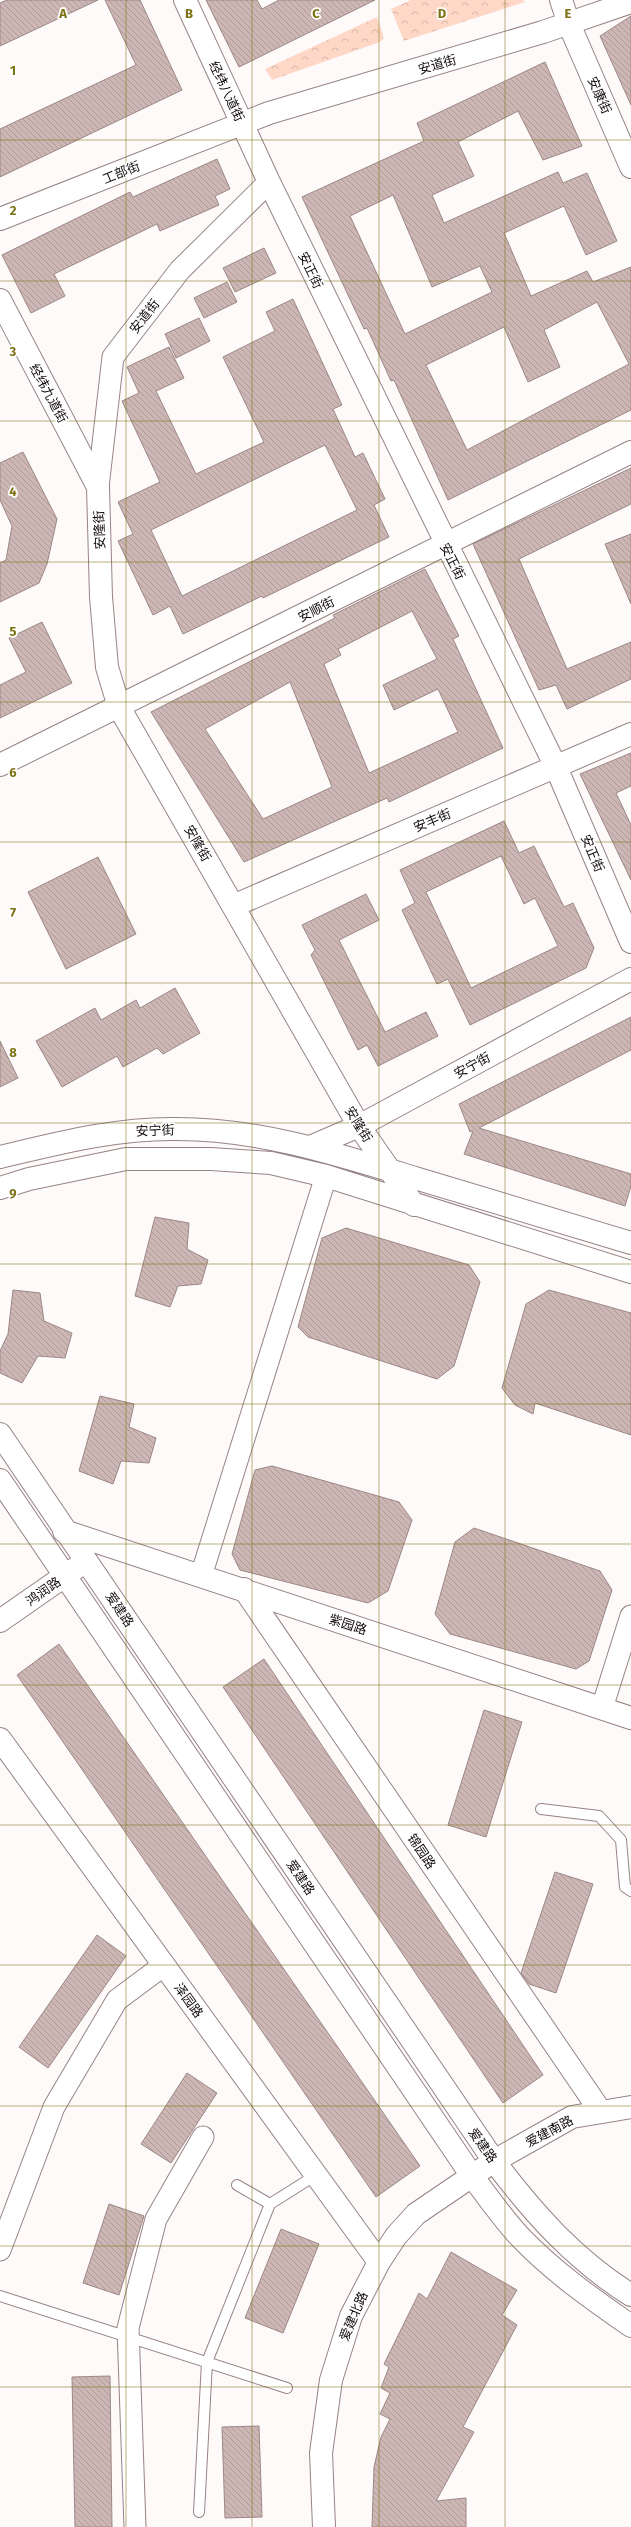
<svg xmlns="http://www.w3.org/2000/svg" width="631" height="2527" font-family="'Fira Sans','Noto Sans SC',sans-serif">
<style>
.park{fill:url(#park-crowns)}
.building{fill:url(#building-back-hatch);stroke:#9c8785;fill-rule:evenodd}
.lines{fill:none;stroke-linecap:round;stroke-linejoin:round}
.lane-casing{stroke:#978386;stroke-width:12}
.street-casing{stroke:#978386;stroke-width:23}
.secondary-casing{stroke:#978386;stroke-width:24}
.lane{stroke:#fff;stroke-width:10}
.street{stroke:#fff;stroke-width:21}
.secondary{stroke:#fff;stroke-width:22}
.grid{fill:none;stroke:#7d7214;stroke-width:1;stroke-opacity:0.55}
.labels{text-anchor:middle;stroke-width:3.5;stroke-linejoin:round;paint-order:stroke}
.street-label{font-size:13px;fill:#130c0d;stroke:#fff}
.grid-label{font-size:13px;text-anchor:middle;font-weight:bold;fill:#7d7214;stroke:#fff;stroke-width:3.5;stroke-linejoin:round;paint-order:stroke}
</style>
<defs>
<pattern id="park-crowns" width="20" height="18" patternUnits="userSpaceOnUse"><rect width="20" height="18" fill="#fed7c6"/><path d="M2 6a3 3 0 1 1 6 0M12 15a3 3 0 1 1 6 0" fill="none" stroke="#d9b7a9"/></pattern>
<pattern id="building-back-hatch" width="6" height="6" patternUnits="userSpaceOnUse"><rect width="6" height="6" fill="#ccb7b4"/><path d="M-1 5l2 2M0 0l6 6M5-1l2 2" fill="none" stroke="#ae9c9a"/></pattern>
</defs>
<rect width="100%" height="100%" fill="#fefafa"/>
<path class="park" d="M411 0H523L525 2 404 41 391 9Z
M377 17 384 38 380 42 272 80 265 69Z"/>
<path class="building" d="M7 0H98L0 46V3Z
M105 0H140L182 90 0 177V129L136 65Z
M206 0H257L262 9 279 0H375L239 67Z
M631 16V105L600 36Z
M545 62 582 146 543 160 518 111 458 142 474 176 432 195 444 223 558 172 563 183 587 173 617 241 586 255 564 206 504 233 531 296 587 271 593 282 631 267V410L448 500 394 380 391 381 367 328 364 329 302 197 424 141 417 123ZM393 195 432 287 480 266 492 292 405 334 350 216ZM597 302 629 364 467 450 426 365 504 327 528 382 560 367 544 330Z
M217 159 230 189 215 196 219 205 160 231 157 224 54 274 65 296 31 313 2 255 130 192 133 197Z
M264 248 276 273 235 292 223 268Z
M227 282 237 302 204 318 194 298Z
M293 299 342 405 333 409 355 457 363 453 385 499 374 505 389 537 263 598 262 596 183 634 170 606 153 615 118 541 133 534 118 502 160 482 122 401 139 393 127 367 169 347 184 378 156 391 196 474 264 442 223 357 275 331 266 312ZM325 445 357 510 182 596 151 530Z
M199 318 210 341 176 358 165 334Z
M23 452 57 519 47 564 39 583 0 602V563L6 560 12 526 0 500V463Z
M631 468V504L519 559 567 669 631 642V679L567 709 556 685 539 690 473 544Z
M631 534V604L605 544Z
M425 569 459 636 453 639 503 748 389 802 387 798 244 862 151 712 335 618 333 615ZM412 611 437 659 383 685 394 710 438 689 458 732 369 773 324 664 341 655 338 649ZM290 682 332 787 263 819 205 729Z
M42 622 72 683 0 718V685L26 672 9 638Z
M631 753V786L616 793 631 825V880L580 774Z
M504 821 519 853 534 846 564 907 573 903 594 948 586 968 470 1025 448 979 437 984 402 910 415 903 400 870ZM501 856 524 904 535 898 558 946 471 988 426 892Z
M98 857 136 934 66 969 28 892Z
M366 894 379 920 339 940 385 1032 426 1012 438 1036 378 1066 367 1045 358 1050 311 955 315 950 302 925Z
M175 988 200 1033 163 1054 157 1048 123 1067 117 1056 62 1087 36 1041 95 1008 101 1020 136 1000 140 1008Z
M631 1017V1050L479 1128 631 1174V1186L625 1206 464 1154 473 1131 470 1132 459 1104Z
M0 1041 18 1078 0 1087Z
M155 1217 189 1223 187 1249 208 1260 201 1284 178 1286 170 1307 135 1296Z
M346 1228 469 1265 480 1282 454 1366 437 1379 308 1337 298 1327 322 1238Z
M13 1290 40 1293 44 1321 72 1333 65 1358 38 1356 22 1383 0 1373V1351L8 1334Z
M549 1290 631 1313V1435L535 1403 533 1414 515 1405 502 1388 526 1304Z
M100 1396 134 1404 129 1427 156 1438 149 1463 121 1461 113 1484 79 1471Z
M272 1466 399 1502 412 1520 388 1591 368 1603 240 1570 232 1554 255 1470Z
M474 1528 600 1571 612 1590 589 1661 576 1669 450 1634 435 1614 455 1542Z
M59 1644 420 2166 376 2197 17 1675Z
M264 1659 543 2075 503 2103 223 1687Z
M484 1710 522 1722 486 1837 448 1825Z
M555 1872 593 1884 556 1993 529 1984 521 1973Z
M97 1935 126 1956 48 2068 19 2047Z
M187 2073 217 2093 171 2163 141 2144Z
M109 2204 144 2216 119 2295 83 2283Z
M281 2229 319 2244 283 2333 245 2318Z
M451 2252 517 2290 502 2315 517 2325 463 2427 474 2432 436 2501 466 2498V2527H372L374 2467 381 2437 390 2419 380 2414 390 2393 381 2388 389 2367 384 2364 419 2293 427 2299Z
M110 2376 112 2527H75L72 2377Z
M259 2426 262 2517 225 2518 222 2427Z"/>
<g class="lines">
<defs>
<path id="lane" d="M541 1809 599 1816 621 1840 625 1887 631 1891
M237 2185 270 2204
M0 2296 287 2388
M199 2512 207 2362 270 2204 316 2175"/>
<path id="street" d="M98 487 113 357 180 270 269 182
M201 1576 326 1176
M602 1708 631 1616
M0 2250 54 2107 117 2000 164 1965
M135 2527 128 2328 156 2219 203 2137"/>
<path id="secondary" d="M185 0 269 182 556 767 631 942
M561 0 569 24 631 167
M0 219 269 113 543 32 631 2
M0 300 98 487 101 597 107 667 119 707 359 1126 414 1205
M0 765 631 452
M233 906 631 734
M310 1147 359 1126 631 979
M0 1157C59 1143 116 1128 177 1129 259 1129 337 1154 415 1178 487 1199 559 1221 631 1243
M0 1188 29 1179 126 1159H211L271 1163 326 1176 631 1272
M0 1434 494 2161C533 2213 575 2260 631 2295
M0 1480 472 2176C488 2197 503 2219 521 2238 554 2272 592 2299 631 2326
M64 1531 631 1718
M244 1589 601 2112
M0 1621 76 1568
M0 1739 379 2262
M324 2527 321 2453 331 2380 351 2316 379 2262 396 2236 416 2214 494 2161 572 2117 631 2107"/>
</defs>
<use href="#lane" class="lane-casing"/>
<use href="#street" class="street-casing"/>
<use href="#secondary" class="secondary-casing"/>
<use href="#lane" class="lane"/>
<use href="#street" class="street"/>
<use href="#secondary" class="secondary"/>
</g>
<path class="grid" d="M126 0V2527M252 0V2527M379 0V2527M505 0V2527M0 140H631M0 281H631M0 421H631M0 562H631M0 702H631M0 842H631M0 983H631M0 1123H631M0 1264H631M0 1404H631M0 1544H631M0 1685H631M0 1825H631M0 1965H631M0 2106H631M0 2246H631M0 2387H631"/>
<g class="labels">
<g class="street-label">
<text transform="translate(437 64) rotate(-16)" y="5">安道街</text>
<text transform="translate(227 91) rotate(65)" y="5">经纬八道街</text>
<text transform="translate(600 95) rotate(66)" y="5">安康街</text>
<text transform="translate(121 172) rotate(-22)" y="5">工部街</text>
<text transform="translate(311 270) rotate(64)" y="5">安正街</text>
<text transform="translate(144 316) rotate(-52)" y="5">安道街</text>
<text transform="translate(49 393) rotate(62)" y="5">经纬九道街</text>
<text transform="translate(99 530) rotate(-92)" y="5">安隆街</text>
<text transform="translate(453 561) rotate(63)" y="5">安正街</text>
<text transform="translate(316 609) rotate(-27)" y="5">安顺街</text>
<text transform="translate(432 820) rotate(-23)" y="5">安丰街</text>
<text transform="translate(198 843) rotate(60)" y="5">安隆街</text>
<text transform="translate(593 853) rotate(67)" y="5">安正街</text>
<text transform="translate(472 1065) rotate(-29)" y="5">安宁街</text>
<text transform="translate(359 1124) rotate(58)" y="5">安隆街</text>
<text transform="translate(155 1130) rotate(-2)" y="5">安宁街</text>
<text transform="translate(43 1591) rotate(-35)" y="5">鸿润路</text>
<text transform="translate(120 1609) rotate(56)" y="5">爱建路</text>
<text transform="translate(348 1624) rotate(18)" y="5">紫园路</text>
<text transform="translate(422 1851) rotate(56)" y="5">锦园路</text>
<text transform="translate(301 1877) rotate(56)" y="5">爱建路</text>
<text transform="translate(189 2000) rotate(54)" y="5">泽园路</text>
<text transform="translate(549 2131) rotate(-28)" y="5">爱建南路</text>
<text transform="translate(483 2145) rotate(55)" y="5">爱建路</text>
<text transform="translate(353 2316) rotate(-67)" y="5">爱建北路</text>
</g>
</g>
<g class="grid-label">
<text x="63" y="18">A</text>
<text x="189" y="18">B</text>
<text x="316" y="18">C</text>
<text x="442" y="18">D</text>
<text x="568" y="18">E</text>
<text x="13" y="75">1</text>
<text x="13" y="215">2</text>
<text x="13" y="356">3</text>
<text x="13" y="496">4</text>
<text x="13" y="636">5</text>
<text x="13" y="777">6</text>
<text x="13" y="917">7</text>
<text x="13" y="1057">8</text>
<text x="13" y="1198">9</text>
</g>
</svg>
